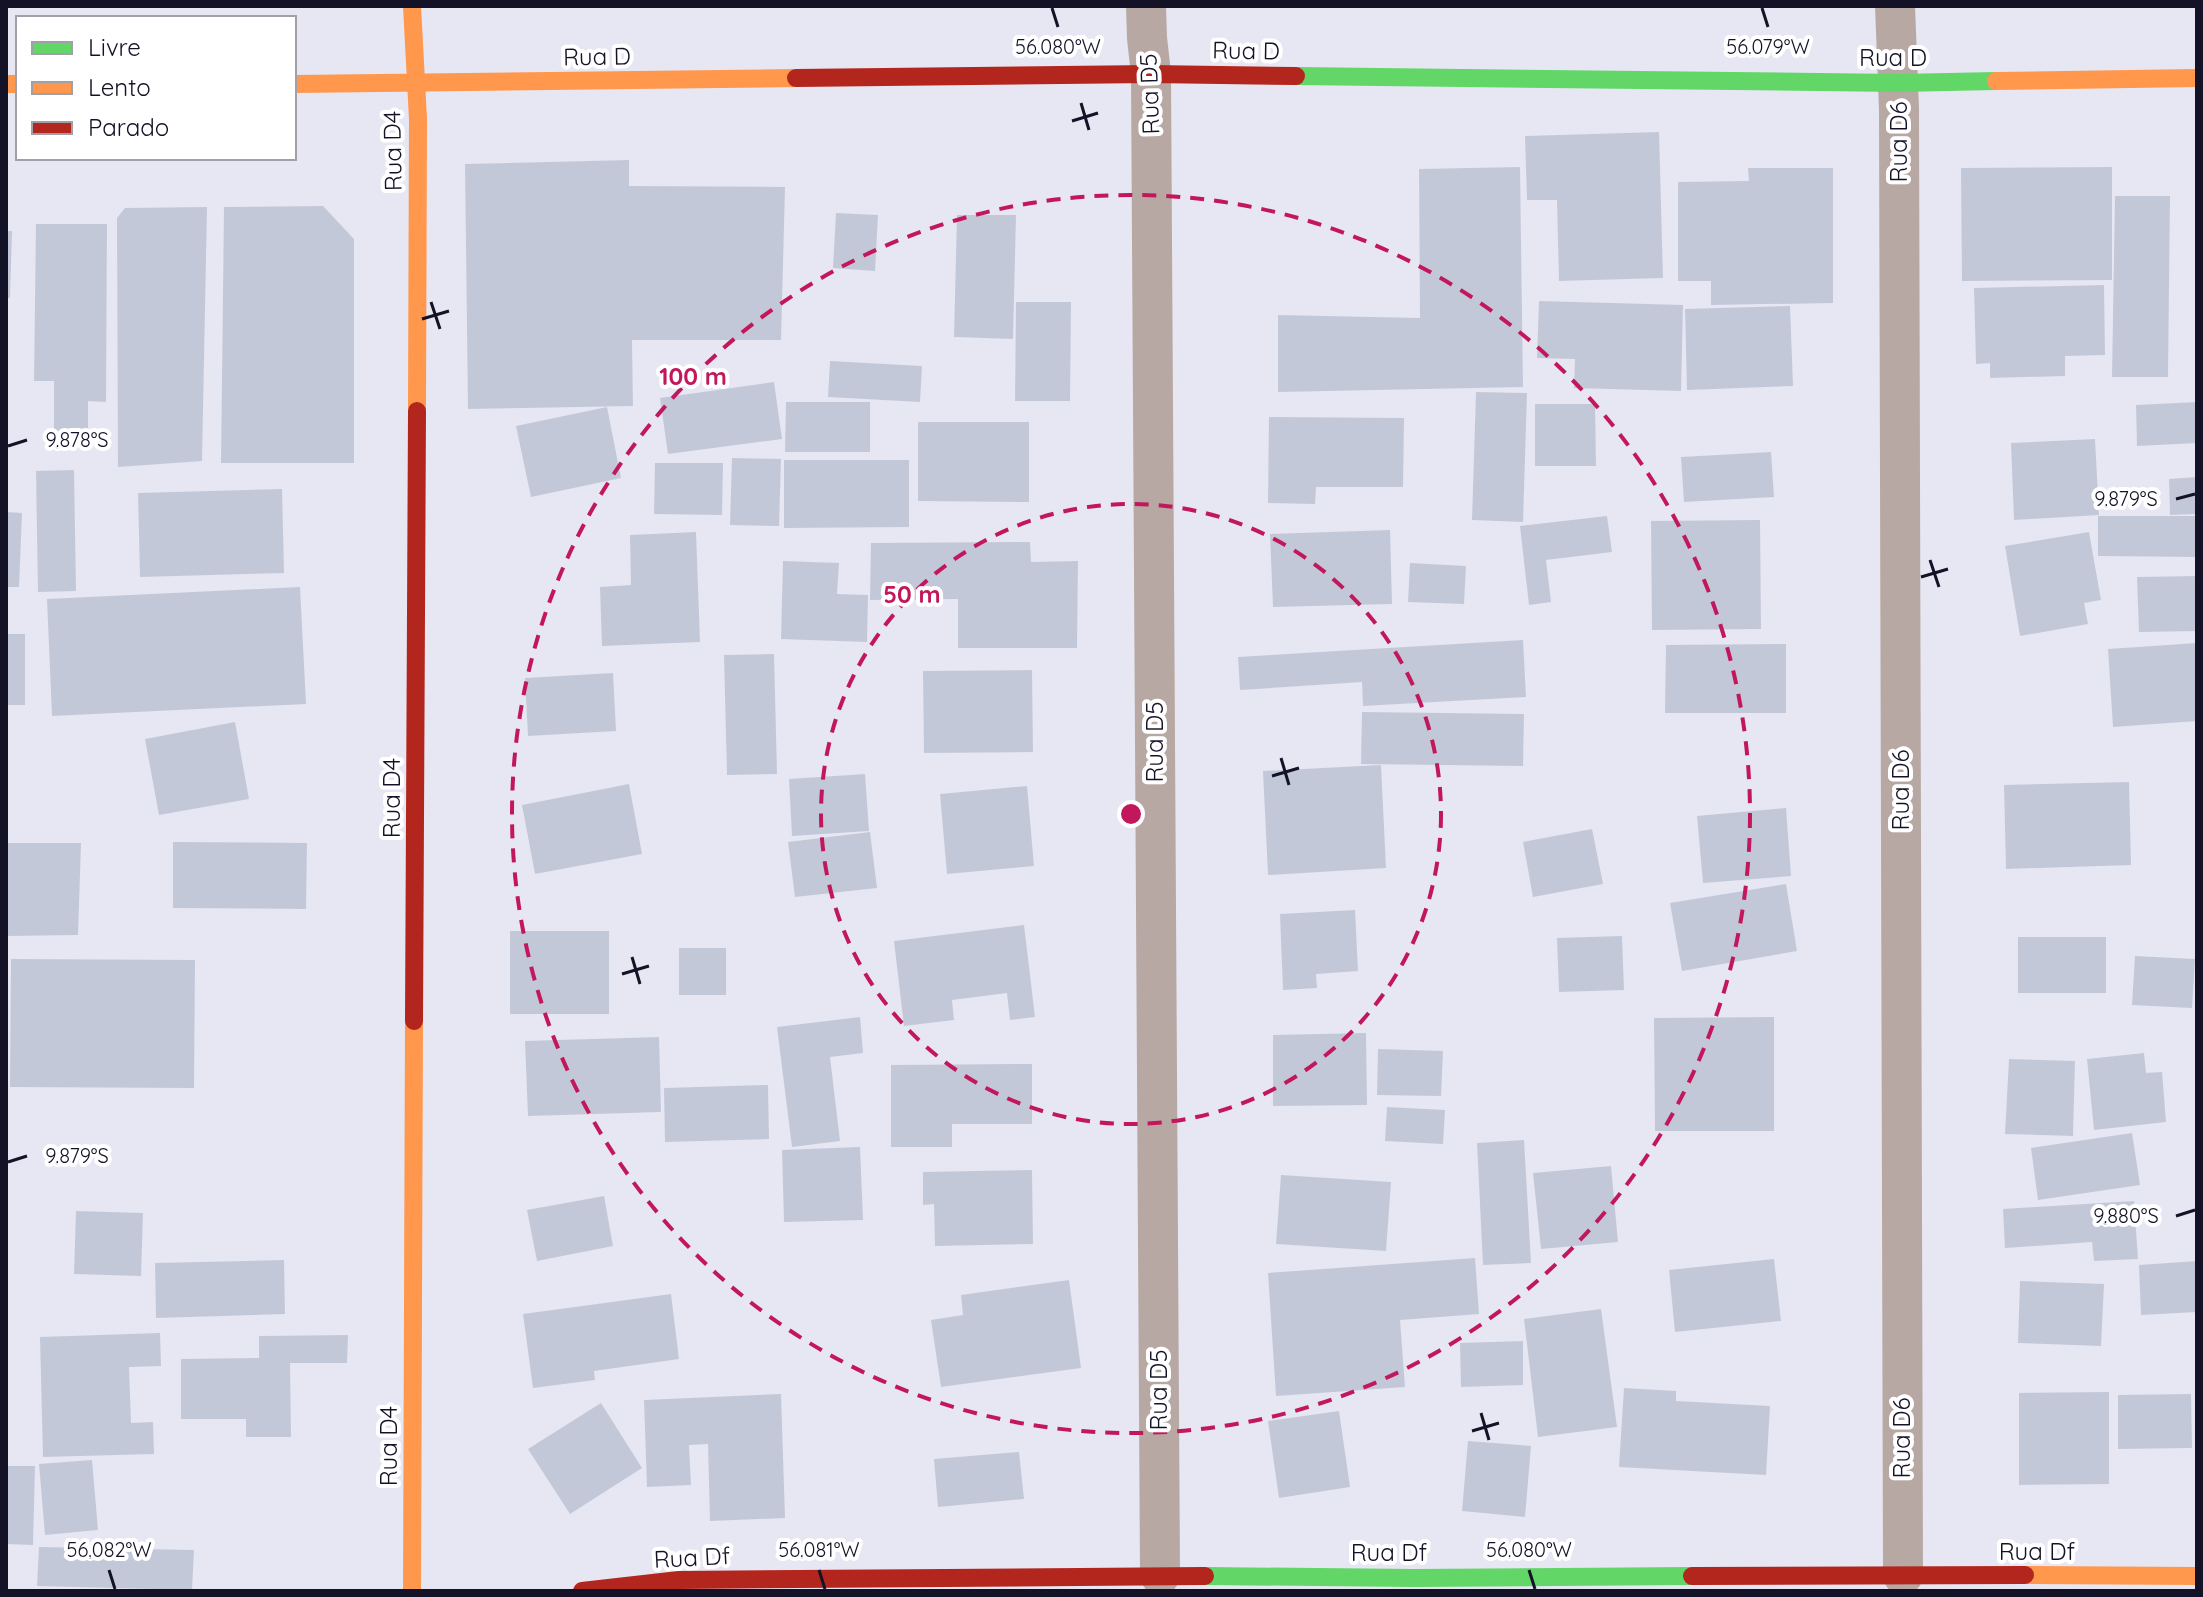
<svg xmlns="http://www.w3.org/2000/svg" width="2203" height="1597" font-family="Quicksand,sans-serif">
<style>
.building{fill:#c3c8d9}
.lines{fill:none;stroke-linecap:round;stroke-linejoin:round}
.street{stroke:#b7a8a3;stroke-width:40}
.fast{stroke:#63d668;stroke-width:18}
.slow{stroke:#ff974d;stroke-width:18}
.jam{stroke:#b3261e;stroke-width:18}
.ticks{fill:none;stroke:#141226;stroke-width:3}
.ring{fill:none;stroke:#c2185b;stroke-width:4;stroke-dasharray:14 10}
.labels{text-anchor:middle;stroke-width:8;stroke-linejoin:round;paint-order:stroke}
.street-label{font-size:24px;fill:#141226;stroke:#fff}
.ticks-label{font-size:20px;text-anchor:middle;fill:#141226;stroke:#fff;stroke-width:8;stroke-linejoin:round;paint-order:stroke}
.centre{fill:#c2185b;stroke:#fff;stroke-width:4}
.ring-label{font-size:24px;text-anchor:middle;font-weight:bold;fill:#c2185b;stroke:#fff;stroke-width:8;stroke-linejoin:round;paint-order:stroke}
</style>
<rect width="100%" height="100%" fill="#e7e7f3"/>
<path class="building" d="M1659 132 1663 278 1559 281 1557 200H1527L1525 136Z
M629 160V186L785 187 781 340H632L633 406 468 409 465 164Z
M1520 167 1523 387 1278 392V315L1420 318 1419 169Z
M2112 167V280L1962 281 1961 168Z
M1748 168H1833V303L1711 305V281H1678V182L1749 181Z
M2115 196H2170L2168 377H2112Z
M323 206 354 239V463H221L224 207Z
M207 207 202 461 118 467 117 218 125 208Z
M836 213 878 215 875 271 833 268Z
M957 215H1016L1013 339 954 337Z
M36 224H107L106 402 88 401V446H54V381H34Z
M6 231H12L10 298H6Z
M2104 285 2105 355 2065 356V376L1990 378V363L1976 364 1974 288Z
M1539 301 1683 305 1681 391 1574 388 1575 359 1537 358Z
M1016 302H1071L1070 401H1015Z
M1790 306 1793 386 1687 390 1685 309Z
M830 361 922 366 920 402 828 397Z
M774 382 782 439 668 454 660 398Z
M1476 392 1527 393 1523 522 1472 520Z
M786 402H870V452H785Z
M2197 402V443L2137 446 2136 405Z
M1535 404H1595L1596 466H1535Z
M607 407 621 478 531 497 516 426Z
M1269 417 1404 418 1403 487H1316L1315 504 1268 503Z
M918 422H1029V502L918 501Z
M2095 439 2099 515 2014 520 2011 443Z
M1771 452 1774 497 1684 502 1681 457Z
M732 458 781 459 779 526 730 525Z
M784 460H909V527L784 528Z
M655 463H723L722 515 654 514Z
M74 470 76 591 38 592 36 471Z
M2197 477V514L2170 515 2169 479Z
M282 489 284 573 140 577 138 493Z
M6 512 22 513 19 587H6Z
M1607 516 1612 552 1546 560 1551 602 1529 605 1520 526Z
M2098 516H2197V557L2098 556Z
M1760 520 1761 629 1652 630 1651 521Z
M1390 530 1392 604 1273 607 1270 534Z
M696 532 700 642 602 646 600 587 631 585 630 535Z
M2089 532 2101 600 2084 603 2088 624 2020 636 2005 546Z
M1030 542 1031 562 1078 561 1077 648H958V599L870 600 871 543Z
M783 561 839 563 837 594 868 595 867 642 781 639Z
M1410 563 1466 566 1464 604 1408 602Z
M2197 576V631L2139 632 2137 577Z
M300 587 306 704 52 716 47 599Z
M6 634H25V705H6Z
M1523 640 1526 697 1363 706 1362 682 1240 690 1238 657Z
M2197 643V721L2113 727 2108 649Z
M1786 644V713H1665L1666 645Z
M774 654 777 774 727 775 724 655Z
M1032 670 1033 752 924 753 923 671Z
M613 673 616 731 528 736 525 678Z
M1362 712 1524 714 1523 766 1361 764Z
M235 722 249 799 159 815 145 739Z
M1381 765 1386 868 1268 875 1263 771Z
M865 774 869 831 792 836 789 779Z
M2129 782 2131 865 2006 869 2004 785Z
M629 784 642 854 535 874 522 805Z
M1027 786 1034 866 947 874 940 794Z
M1786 808 1791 876 1703 883 1697 816Z
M1592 829 1603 884 1533 897 1523 842Z
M870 832 877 888 795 897 788 842Z
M173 842 307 843 306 909 173 908Z
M6 843H81L78 935 6 936Z
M1786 884 1797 951 1682 971 1670 903Z
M1355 910 1358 971 1316 974 1317 988 1283 990 1280 914Z
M1024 925 1035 1017 1010 1020 1007 993 952 1000 954 1020 904 1026 894 941Z
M510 931H609V1014H510Z
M1622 936 1624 990 1559 992 1557 938Z
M2018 937H2106V993H2018Z
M679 948H726V995H679Z
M2135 956 2195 959 2192 1008 2132 1005Z
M11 959 195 960 194 1088 10 1087Z
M860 1017 863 1053 830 1057 840 1141 792 1147 777 1027Z
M1774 1017V1131H1655L1654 1018Z
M1366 1033 1367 1105 1273 1106V1035Z
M659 1037 661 1112 528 1116 525 1041Z
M1378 1049 1443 1051 1441 1096 1377 1095Z
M2144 1053 2146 1073 2162 1072 2166 1122 2094 1130 2087 1059Z
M2009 1059 2075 1061 2073 1136 2005 1134Z
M1032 1064V1124H952V1147H891V1065Z
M768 1085 769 1139 665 1142 664 1088Z
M1387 1107 1445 1110 1443 1144 1385 1141Z
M2132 1133 2140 1185 2038 1200 2031 1148Z
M1524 1140 1531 1263 1483 1265 1477 1143Z
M860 1147 863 1220 784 1222 782 1150Z
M1611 1166 1618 1242 1541 1249 1533 1173Z
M1032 1170 1033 1244 935 1246 934 1204 923 1205V1172Z
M1281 1175 1391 1182 1386 1251 1276 1244Z
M604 1196 613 1246 537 1261 527 1210Z
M2134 1201 2138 1259 2094 1261 2092 1242 2005 1248 2003 1209Z
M76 1211 143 1213 141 1276 74 1274Z
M1475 1258 1479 1314 1400 1320 1405 1387 1276 1396 1268 1273Z
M1774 1259 1781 1321 1675 1332 1669 1270Z
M284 1260 285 1314 156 1318 155 1263Z
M2197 1261V1312L2141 1315 2139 1265Z
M1069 1280 1081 1368 941 1387 931 1320 963 1315 961 1295Z
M2020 1281 2104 1284 2101 1346 2018 1343Z
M671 1294 679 1359 594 1371 595 1380 533 1388 523 1314Z
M1601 1309 1617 1427 1538 1437 1524 1319Z
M160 1333 161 1366 129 1367 131 1423 153 1422 154 1454 43 1457 40 1337Z
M348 1335 347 1363H290L291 1437H246V1419H181V1359L259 1358V1336Z
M1523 1341V1385L1461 1387 1460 1343Z
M1624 1388 1676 1391V1401L1770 1406 1766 1475 1619 1467Z
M2109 1392V1484L2019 1485V1393Z
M781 1394 785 1518 710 1521 708 1444 689 1445 691 1485 647 1487 644 1400Z
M2191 1394 2192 1448 2118 1449V1395Z
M601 1403 642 1468 570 1514 528 1449Z
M1339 1411 1350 1487 1279 1498 1268 1421Z
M1468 1441 1531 1446 1525 1517 1462 1511Z
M1019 1452 1024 1499 938 1507 934 1459Z
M92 1460 98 1530 45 1535 39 1464Z
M6 1466H35L33 1545 6 1544Z
M39 1547 194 1550 192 1590 37 1586Z"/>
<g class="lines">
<path class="street" d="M1146 6 1147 38 1151 74 1160 1575
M1895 6 1899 109 1903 1575"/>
<path class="fast" d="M1296 76 1899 83 1996 81
M1205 1576 1414 1578 1692 1576"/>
<path class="slow" d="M412 6 418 119 417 411
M1996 81 2197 78
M6 84H18
M294 84 796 78
M2025 1575 2197 1576
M412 1591 414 1021"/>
<path class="jam" d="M796 78 1151 74 1296 76
M414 1021 417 411
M1692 1576 2025 1575
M582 1591 679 1580 1205 1576"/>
</g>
<path class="ticks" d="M1052 8 1058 27M1762 8 1768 27M1081 103 1089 130M1072 121 1098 113M431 302 440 329M422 319 449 311M8 446 27 440M2176 499 2195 494M1930 560 1939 587M1921 577 1948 569M1281 758 1289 785M1272 776 1299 768M632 957 640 984M622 974 649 966M8 1162 27 1156M2176 1216 2195 1210M1481 1413 1489 1440M1472 1431 1499 1423M109 1570 115 1589M819 1570 825 1589M1529 1570 1535 1589"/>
<g class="ring">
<circle cx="1131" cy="814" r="310"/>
<circle cx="1131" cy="814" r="619"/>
</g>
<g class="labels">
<g class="street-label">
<text transform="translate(1246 51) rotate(1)" y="8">Rua D</text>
<text transform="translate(597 57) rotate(-1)" y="8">Rua D</text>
<text x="1893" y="66">Rua D</text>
<text transform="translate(1150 94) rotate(-92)" y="8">Rua D5</text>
<text transform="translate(1899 142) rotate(-90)" y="8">Rua D6</text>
<text transform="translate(393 151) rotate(-91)" y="8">Rua D4</text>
<text transform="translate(1155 742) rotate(-90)" y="8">Rua D5</text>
<text transform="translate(1901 790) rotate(-90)" y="8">Rua D6</text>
<text transform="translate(392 798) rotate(-90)" y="8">Rua D4</text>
<text transform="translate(1159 1390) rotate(-90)" y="8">Rua D5</text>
<text transform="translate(1902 1438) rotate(-90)" y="8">Rua D6</text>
<text transform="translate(389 1446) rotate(-90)" y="8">Rua D4</text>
<text x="2037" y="1560">Rua Df</text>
<text x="1389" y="1561">Rua Df</text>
<text transform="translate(692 1558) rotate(-3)" y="8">Rua Df</text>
</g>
</g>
<g class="ticks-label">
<text x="1058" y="54">56.080°W</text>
<text x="1768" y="54">56.079°W</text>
<text x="77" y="447">9.878°S</text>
<text x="2126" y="506">9.879°S</text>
<text x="77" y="1163">9.879°S</text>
<text x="2126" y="1223">9.880°S</text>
<text x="109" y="1557">56.082°W</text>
<text x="819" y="1557">56.081°W</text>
<text x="1529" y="1557">56.080°W</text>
</g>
<circle cx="1131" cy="814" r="12" class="centre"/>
<g class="ring-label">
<text x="693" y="385">100 m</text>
<text x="912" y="603">50 m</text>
</g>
<rect width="2203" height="1597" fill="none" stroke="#141226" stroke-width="16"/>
<rect x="16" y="16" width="280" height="144" fill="#ffffff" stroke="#a1a0a8" stroke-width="2"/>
<rect x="32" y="42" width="40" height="12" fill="#63d668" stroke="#a1a0a8" stroke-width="2"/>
<text x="88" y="56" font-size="24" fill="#141226">Livre</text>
<rect x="32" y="82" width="40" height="12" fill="#ff974d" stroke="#a1a0a8" stroke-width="2"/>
<text x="88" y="96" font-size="24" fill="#141226">Lento</text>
<rect x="32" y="122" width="40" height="12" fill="#b3261e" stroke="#a1a0a8" stroke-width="2"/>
<text x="88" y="136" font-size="24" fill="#141226">Parado</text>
</svg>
